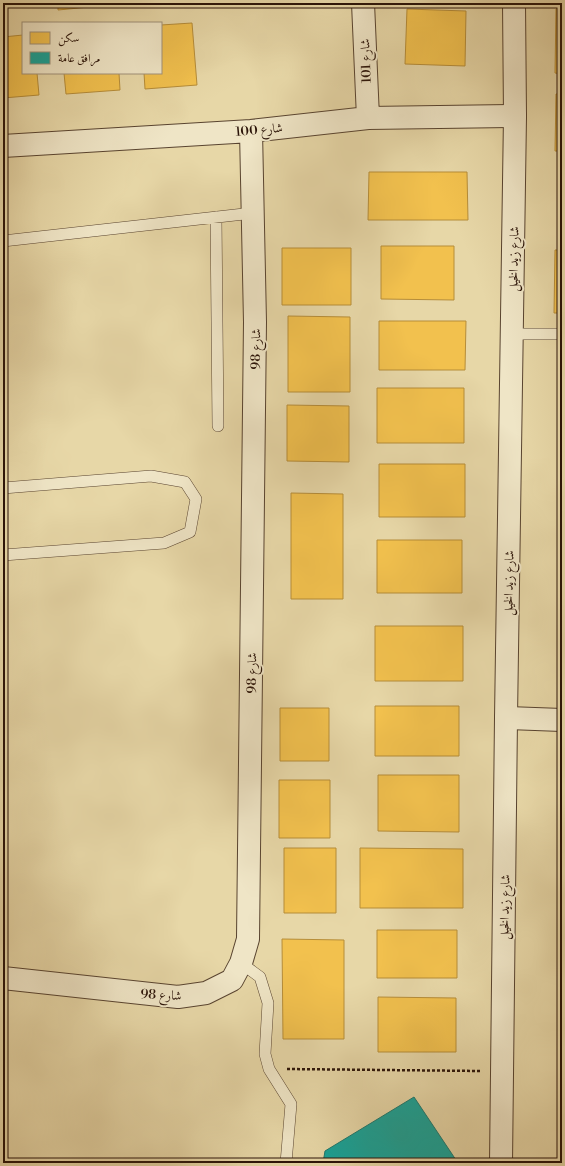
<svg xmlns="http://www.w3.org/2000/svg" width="565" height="1166" font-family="'Libre Bodoni',Amiri,serif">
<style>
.homes{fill:#f2c14e;stroke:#b68d39}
.public{fill:#17a398;stroke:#1d786d}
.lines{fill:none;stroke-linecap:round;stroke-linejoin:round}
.service-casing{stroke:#594430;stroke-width:12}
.minor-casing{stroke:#594430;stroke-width:24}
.tertiary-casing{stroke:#594430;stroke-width:24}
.path{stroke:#2a1308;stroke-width:2.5;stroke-dasharray:3 2;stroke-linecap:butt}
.service{stroke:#efe5c6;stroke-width:11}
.minor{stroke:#efe5c6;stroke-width:22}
.tertiary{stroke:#efe5c6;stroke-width:22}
.labels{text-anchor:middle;stroke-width:4;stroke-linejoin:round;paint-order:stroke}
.street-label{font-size:13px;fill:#2a1308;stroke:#efe5c6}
</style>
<rect width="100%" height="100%" fill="#e7d7a7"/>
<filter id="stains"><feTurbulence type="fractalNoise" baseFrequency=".005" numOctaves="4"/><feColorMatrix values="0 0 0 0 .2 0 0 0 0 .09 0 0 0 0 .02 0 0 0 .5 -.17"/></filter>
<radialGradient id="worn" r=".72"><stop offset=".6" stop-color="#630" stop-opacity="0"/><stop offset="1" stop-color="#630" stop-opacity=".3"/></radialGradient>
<path class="homes" d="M58 3H120V4L58 10Z
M407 9 466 11 465 66 405 64Z
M556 9H562V74L555 73Z
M192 23 197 85 145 89 144 73H161V25Z
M23 35V73H37L39 95 3 98V37Z
M64 73H119L120 90 66 94Z
M556 94H562V151H555Z
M369 172H467L468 220H368Z
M561 174H562V231H560Z
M381 246H454V300L381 299Z
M282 248H351V305H282Z
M555 250H562V313H554Z
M288 316 350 317V392H288Z
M379 321H466L465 370H379Z
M377 388H464V443H377Z
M287 405 349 406V462L287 461Z
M379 464H465V517H379Z
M291 493 343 494V599H291Z
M377 540H462V593H377Z
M375 626H463V681H375Z
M375 706H459V756H375Z
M280 708H329V761H280Z
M378 775H459V832L378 831Z
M279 780H330V838H279Z
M284 848H336V913H284Z
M360 848 463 849V908H360Z
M377 930H457V978H377Z
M282 939 344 940V1039H283Z
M378 997 456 998V1052H378Z"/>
<path class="public" d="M414 1097 458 1163H323L325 1151Z"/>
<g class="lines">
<defs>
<path id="service" d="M216 217 218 426
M3 241 253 213
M511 334H562
M3 488 151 476 185 482 196 499 190 532 164 543 3 555
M241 963 260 977 268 1003 265 1054 269 1069 291 1104 286 1163"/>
<path id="minor" d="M363 3 368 118
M3 146 251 131 368 118 515 116
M506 718 562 720
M3 978 178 997 206 993 232 980 241 963 248 939 255 322 251 131"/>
<path id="tertiary" d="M501 1163 506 718 515 116 514 3"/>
</defs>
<use href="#service" class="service-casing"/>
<use href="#minor" class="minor-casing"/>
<use href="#tertiary" class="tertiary-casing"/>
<path class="path" d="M287 1069 482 1071"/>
<use href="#service" class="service"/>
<use href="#minor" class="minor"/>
<use href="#tertiary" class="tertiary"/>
</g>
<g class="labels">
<g class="street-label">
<text transform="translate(365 61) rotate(-92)" y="5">شارع 101</text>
<text transform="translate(259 129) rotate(-5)" y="5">شارع 100</text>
<text transform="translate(513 259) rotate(-89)" y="5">شارع زيد الخيل</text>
<text transform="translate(255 349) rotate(-89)" y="5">شارع 98</text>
<text transform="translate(508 583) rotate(-89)" y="5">شارع زيد الخيل</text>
<text transform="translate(251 673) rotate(-89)" y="5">شارع 98</text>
<text transform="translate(504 907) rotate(-89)" y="5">شارع زيد الخيل</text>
<text transform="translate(161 994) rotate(3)" y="5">شارع 98</text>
</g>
</g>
<rect width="565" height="1166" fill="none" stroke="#e7d7a7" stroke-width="16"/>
<rect x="4" y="4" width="557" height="1158" fill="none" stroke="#2a1308" stroke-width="2"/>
<rect x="8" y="8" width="549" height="1150" fill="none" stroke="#2a1308"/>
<rect x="22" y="22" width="140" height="52" fill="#efe5c6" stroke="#a0917a"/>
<rect x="30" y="32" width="20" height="12" fill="#f2c14e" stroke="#a0917a"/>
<text x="58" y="42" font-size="12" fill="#2a1308">سكن</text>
<rect x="30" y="52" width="20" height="12" fill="#17a398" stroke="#a0917a"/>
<text x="58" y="62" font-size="12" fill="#2a1308">مرافق عامة</text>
<rect width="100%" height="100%" filter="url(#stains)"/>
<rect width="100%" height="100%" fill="url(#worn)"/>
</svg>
